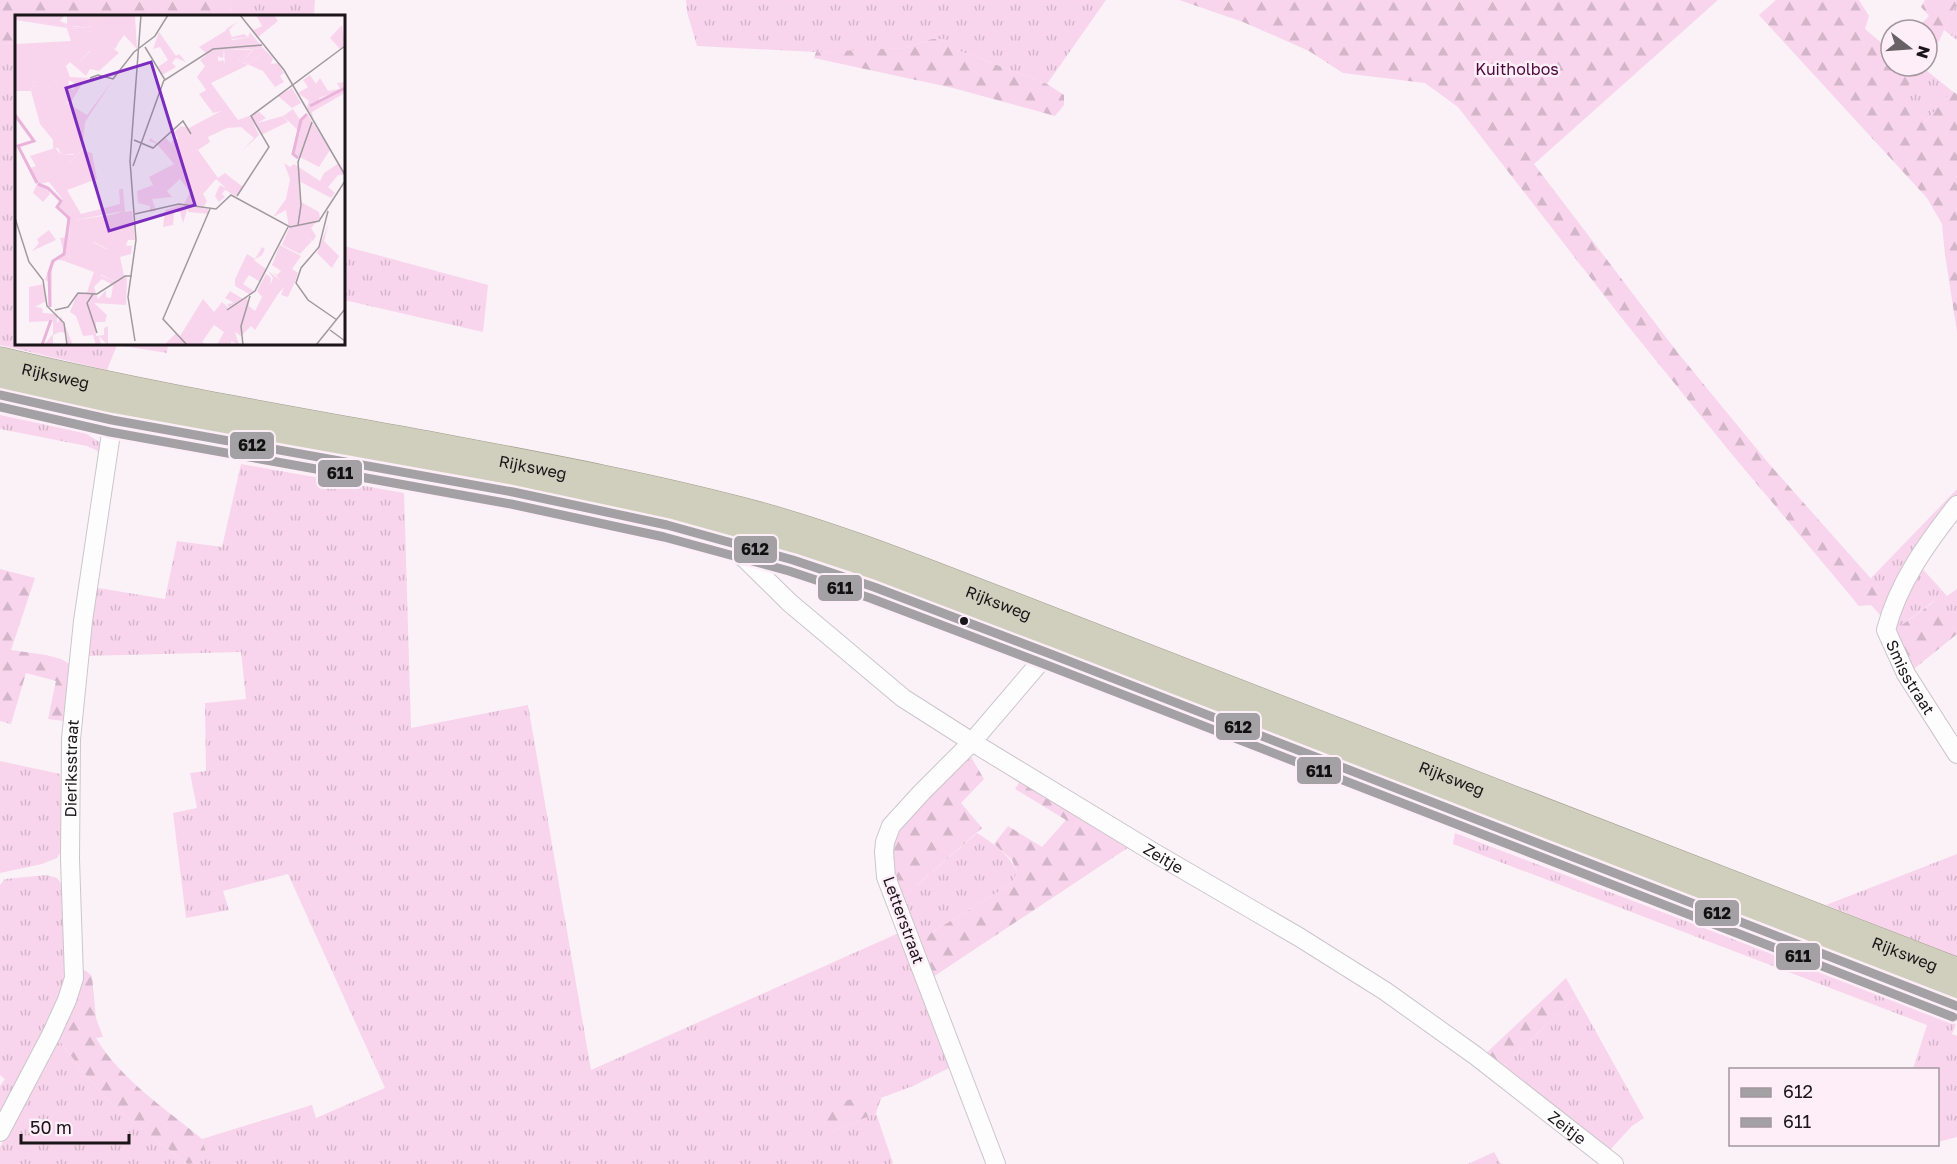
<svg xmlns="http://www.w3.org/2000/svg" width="1957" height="1164" font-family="'Golos Text',sans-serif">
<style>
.grass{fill:url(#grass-tufts)}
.forest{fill:url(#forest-firs)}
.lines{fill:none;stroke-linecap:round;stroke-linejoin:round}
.street-casing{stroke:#ccc6ca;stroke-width:20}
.highway-casing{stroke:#a09c8c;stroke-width:33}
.street{stroke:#fefdfe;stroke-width:18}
.highway{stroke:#d0cfbe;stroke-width:32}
.bus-1-casing{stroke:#feeef8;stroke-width:14}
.bus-2-casing{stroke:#feeef8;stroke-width:14}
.bus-1{stroke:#a3a1a3;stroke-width:9}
.bus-2{stroke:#a3a1a3;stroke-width:9}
.bus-dot{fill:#1a1518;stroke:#feeef8;stroke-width:2}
.labels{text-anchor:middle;stroke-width:5;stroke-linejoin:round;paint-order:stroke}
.park-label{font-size:16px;fill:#4a093c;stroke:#feeef8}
.street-label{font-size:16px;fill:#1a1518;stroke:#feeef8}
.inset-river{fill:none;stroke:#eab4da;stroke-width:3}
.inset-road{fill:none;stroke:#a09a9e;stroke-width:1.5}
.view{fill:#7b2cbf;fill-opacity:0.15;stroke:#7b2cbf;stroke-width:3}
.inset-edge{fill:none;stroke:#1a1518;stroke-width:3}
.line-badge{stroke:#feeef8;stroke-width:2}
.pale-badge-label{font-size:16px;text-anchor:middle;font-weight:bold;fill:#111}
</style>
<defs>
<pattern id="grass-tufts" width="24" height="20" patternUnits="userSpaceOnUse" patternTransform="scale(1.5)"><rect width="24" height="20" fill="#f8d5ed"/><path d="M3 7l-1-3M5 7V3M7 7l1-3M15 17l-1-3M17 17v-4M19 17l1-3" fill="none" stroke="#d4b6ca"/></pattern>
<pattern id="forest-firs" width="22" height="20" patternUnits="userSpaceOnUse" patternTransform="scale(1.5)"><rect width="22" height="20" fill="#f8d5ed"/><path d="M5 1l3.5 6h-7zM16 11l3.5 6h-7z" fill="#d4b6ca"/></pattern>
</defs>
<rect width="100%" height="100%" fill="#faf2f7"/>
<path class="grass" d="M231 0H315L314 16H230Z
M686 0H1106L1047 84 957 50 932 39 905 48 856 51 816 52 697 46 687 12Z
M1957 6V40L1944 30 1954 8Z
M0 43 16 44V344H168L167 353 117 345 107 370 0 345Z
M1921 66 1952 91 1926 121 1900 97Z
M344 246 488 285 483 332 344 300Z
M0 415 85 433 101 443V456L96 450 87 446 0 429Z
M241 464 404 493 411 728 528 705 591 1070 901 932 953 1066 913 1086 881 1098 871 1093 828 1134 876 1113 893 1163 890 1164H0V1147L57 1037 83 1072 116 1109 188 1164 206 1152 202 1139 312 1105 316 1118 385 1088 288 874 223 891 229 910 186 918 173 813 197 808 190 773 206 771 205 703 246 699 241 652 84 656 92 587 165 599 177 541 222 547Z
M1957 489V498L1885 615 1871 578Z
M1920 566 1947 596 1957 589V632L1934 601 1899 627 1896 633 1895 620Z
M0 761 60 774 62 850 57 858 42 864 0 873Z
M977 833C994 844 1009 854 1017 872L1014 880 1000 891 916 942 900 900Z
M1455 833 1956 1024 1952 1034 1957 1036V1137L1938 1142V1070L1913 1069 1927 1025 1453 844Z
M1957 854V957L1826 905Z
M47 875 57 878 62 885 67 968 60 1000 0 1118V1086L5 1079 0 1075V885L5 879Z
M1576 996 1644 1118 1632 1126 1608 1152 1501 1069Z
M1494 1152 1501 1164H1468Z"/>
<path class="forest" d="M0 0H231L230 16H16V44L0 43Z
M1179 0H1718L1534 164 1678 353 1770 465 1874 582 1885 615 1882 617 1871 605 1859 606 1730 452 1624 321 1458 107 1425 83 1343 73 1309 51 1243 22Z
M1776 0H1859L1869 16 1865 29 1884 45 1891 40V66H1921L1901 97 1926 121 1952 91 1957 94V332L1945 255 1942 224 1927 198 1759 15Z
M1925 0H1957V6L1954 8 1939 41 1927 58V30H1915L1929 16 1921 7Z
M932 39H946L957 50 1047 84 1064 95V105L1055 116 953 88 814 58 816 52 905 48Z
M0 569 35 578 11 650 46 655 61 659 70 664 64 721 48 719 56 681 26 673 11 724 0 721Z
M1935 601 1957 632V634L1909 673 1896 633 1899 627Z
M966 753 971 757 984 779 961 803 982 828 900 900 888 861 902 820Z
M976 753 1132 845 930 979 916 942 1000 891 1014 880 1017 872 1012 860 994 844 1008 826 1042 847 1066 820 1015 789 1019 783Z
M85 970 92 976 96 1018 103 1037 96 1038C120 1079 166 1109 202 1139L206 1152 198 1162 188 1164 116 1109 83 1072 57 1037 81 973Z
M1566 978 1576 996 1501 1069 1484 1055Z
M871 1093 881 1098 876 1113 828 1134 818 1117 842 1102Z"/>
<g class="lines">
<defs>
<g id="street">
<path id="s1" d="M1957 505C1927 543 1898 583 1886 630L1906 674 1957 754"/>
<path id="s2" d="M734 548 790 603 903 698 972 742 1153 852 1299 937 1385 991 1476 1056 1614 1164"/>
<path id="s3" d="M0 1132 51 1035 67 1000 74 978 70 859 71 739 83 621 114 413"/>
<path d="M996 1164 886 877 884 852 885 842 891 826 921 793 972 742 1048 653"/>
</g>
<g id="highway">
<path id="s4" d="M0 363C141 397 284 421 427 447 532 467 637 486 740 513 833 537 923 574 1012 608L1957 974"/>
<path d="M0 395 112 420 513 492 667 525 793 560 874 587 1048 653 1957 1006"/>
</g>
</defs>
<use href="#street" class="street-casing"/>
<use href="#highway" class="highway-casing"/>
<use href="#street" class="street"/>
<use href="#highway" class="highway"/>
<defs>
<path id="bus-1" d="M0 395 112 420 513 492 667 525 793 560 874 587 1048 653 1957 1006"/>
<path id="bus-2" d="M0 407 110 432 511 504 664 537 789 571 870 598 1044 664 1953 1017"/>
</defs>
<use href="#bus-1" class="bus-1-casing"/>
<use href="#bus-2" class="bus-2-casing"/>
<use href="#bus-1" class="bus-1"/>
<use href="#bus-2" class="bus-2"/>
</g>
<circle class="bus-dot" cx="964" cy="621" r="5"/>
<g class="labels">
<g class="park-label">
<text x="1517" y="75">Kuitholbos</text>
</g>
<g class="street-label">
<text dy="6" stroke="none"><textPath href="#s4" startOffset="57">Rijksweg</textPath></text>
<text dy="6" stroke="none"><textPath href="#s4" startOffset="543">Rijksweg</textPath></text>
<text dy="6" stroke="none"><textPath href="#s4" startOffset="1029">Rijksweg</textPath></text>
<text dy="6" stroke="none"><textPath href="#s1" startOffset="198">Smisstraat</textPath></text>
<text dy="6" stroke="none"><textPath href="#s3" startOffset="381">Dieriksstraat</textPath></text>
<text dy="6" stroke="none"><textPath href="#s4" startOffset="1515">Rijksweg</textPath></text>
<text dy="6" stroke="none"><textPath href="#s2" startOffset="532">Zeitje</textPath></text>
<text transform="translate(904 920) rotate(70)" y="6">Letterstraat</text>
<text dy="6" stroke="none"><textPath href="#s4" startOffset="2001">Rijksweg</textPath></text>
<text dy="6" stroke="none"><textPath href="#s2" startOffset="1018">Zeitje</textPath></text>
</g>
</g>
<g transform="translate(15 15)">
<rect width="330" height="330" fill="#faf2f7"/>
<path d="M0 0H50L45 6 52 9V0H87L73 13 60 11 55 13 67 14 58 25 65 47 75 36 68 15 77 17 91 37 97 32 104 38 84 56 75 54 71 61 55 47 51 51 55 62 74 63 61 69 54 65 53 74 36 61 44 70 41 73 52 76 51 78 19 66 16 76H0V29L56 26 51 11 0 5ZM110 0 120 1 122 34 109 20 104 27 92 19ZM241 0H259L263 6 242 23 234 11 239 15 247 11ZM327 10 330 30 325 34 315 23ZM212 15 217 25 237 22 243 29 201 33 205 55 210 50 209 34 237 35 223 45 233 50 196 68 223 105 244 97 251 103 239 110 244 120 227 136 239 123 226 112 212 113 193 122 195 127 183 135 203 163 210 158 228 172 221 181 210 175 207 179 210 182 204 187 200 181 203 174 205 170 211 173 201 164 188 179 192 186 188 193 169 189 175 177 165 164 152 176 157 182 137 184 141 196 135 197V191L123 188 122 176 138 170 134 162 159 149 142 129 134 126 135 123 143 129 151 123 158 131 156 127 163 123 159 117 166 111 174 113 206 96 198 98 184 79 191 75 182 62 190 51 185 45 197 35 191 38 184 32ZM144 17 161 41 164 39 171 47 161 43 157 48 161 52 147 60 143 52 153 45 145 32 138 34ZM248 33 258 43 256 49 263 48 269 58 265 61 269 67 260 72 248 56 234 50 247 38 233 48 229 45 239 34ZM295 60 301 69 305 63 313 76 325 74 322 68 330 67 327 75 304 83 305 87 330 74V78L297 97 298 103 292 93 294 86 283 78 293 72 288 65ZM277 73 286 88 277 93 263 81ZM278 94 285 105 293 100 315 135 304 152 279 139 285 117 268 101ZM40 133 47 140H59L54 148 67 135 77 138 82 164 52 175 66 199 105 189 104 174H108L110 197 117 196 120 225H113L110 233 103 230 104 258 85 260 99 266 112 261 111 290 79 288 92 300 90 307H81V321L89 320V313L93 311V330L84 321 86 330H81L78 320 68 321 61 301 55 297 62 279 72 277 79 257 49 246 52 241 86 255 66 232 76 226 91 234 99 224 92 202 108 196 61 205 54 224 55 206 43 192 48 185 34 167 24 169 32 171 35 179 28 187 18 178 22 169 15 153 21 151 15 141ZM87 264 98 270 96 283 91 282V275L83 284 79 272ZM269 148 275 152 279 149 305 166 309 158 324 148 329 160H323L313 172 320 178 316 183 284 166 286 187 304 197 305 203 296 213 301 221 298 226 290 221 297 226 285 239 267 230 274 213 271 195 258 202 271 184 275 164ZM165 190 193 194 194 199 173 197V192L168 208 165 197H159L158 210 148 212 150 195ZM314 207 309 226 324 241 317 253 302 238ZM34 215 41 225 17 236 24 228 22 224ZM265 230 286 241 277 254 283 258 280 267 273 282 266 280 269 272 263 279 240 315 236 311 226 321 220 317 224 330 216 326V330H202L209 317 199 310 187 327 192 330H149L161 318 165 321 188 284 199 297 207 287 215 294 212 289 219 288 210 283 215 276 228 284 232 282 234 291 240 296 247 282 242 276 251 259 256 263 255 270 258 263 253 256 265 265 258 257 262 260 266 256 257 250ZM247 232 250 234 247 240 239 245 251 254 245 267 234 260 228 269 239 276 236 280 220 271V264L232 239 240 244ZM29 269 31 286 20 292 27 293 28 298 42 299V309L46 301 58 330H52L51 318 45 317 38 320V330H29L38 319V306L14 307V272Z" fill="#f8d5ed" fill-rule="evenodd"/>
<path d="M87 0 111 1 93 19 104 27 100 34 97 32 91 38 77 17 68 15 76 34 64 48 58 25 66 14 52 13 0 5 73 13ZM222 7 214 15 217 22 229 19 233 22 235 17 248 33 238 34 229 45 233 48 251 35 234 50 223 45 236 34H209L208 43 201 41 202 47 208 45 211 50 205 55 201 48 199 37 201 32 243 29 237 22 216 24 211 14ZM36 61 59 75V68L80 62 67 69 56 87H51L72 100 98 65 70 107 67 135 54 148 59 139 47 140 43 133 38 134V125L25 109 16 76 19 66 55 79 41 73 44 70ZM268 101 273 107 246 120 239 109ZM43 189 55 204 54 224 60 202 61 205 108 198 93 202 99 224 104 225 96 236 79 227 66 232 93 253 82 255 53 241 49 246 41 244 37 253V294L36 268 30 265 36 246 49 238 45 223 52 222 53 210 51 201 41 192ZM103 230 117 231 116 239 105 242 109 261 99 266 85 259 103 257Z" fill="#f8d5ed"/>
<path class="inset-river" d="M295 91 330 73M0 100 19 126 3 131 22 168M283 143 278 139 286 105 292 99M23 169 33 173 46 186 42 192 54 203 49 239 38 246 34 258 35 292M27 330 36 305"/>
<path class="inset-road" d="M225 0 269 55 330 160M130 32 150 65 198 34 247 30M75 63 83 60 98 64 119 37 140 21 153 0M119 125 138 133 168 106 176 119M118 151 149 65M222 181 254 132 236 101 330 31M313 196 304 232 286 253 281 268 293 285 322 305M120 199 164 189 201 194 216 180 275 212 304 206 330 166M0 203 14 247 28 265 32 291 49 308 52 330M283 210 286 190 283 147 297 107M78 279 72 288 82 318M40 295 53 292 63 278 82 279 110 261H117M212 295 240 276 273 212M315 315 330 326M120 326 113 282 121 225 115 146 126 0M172 330 148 304 195 194M228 330 226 311 235 281M301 330 330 294"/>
<path class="view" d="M136 47 180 190 94 216 51 73Z"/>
<rect width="330" height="330" class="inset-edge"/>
</g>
<g class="line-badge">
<rect x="229" y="431" width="46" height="29" rx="6" fill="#a3a1a3"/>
<rect x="317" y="459" width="46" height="29" rx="6" fill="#a3a1a3"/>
<rect x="733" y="535" width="45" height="29" rx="6" fill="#a3a1a3"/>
<rect x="817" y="574" width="46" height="28" rx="6" fill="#a3a1a3"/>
<rect x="1215" y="712" width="46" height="29" rx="6" fill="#a3a1a3"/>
<rect x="1296" y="756" width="46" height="29" rx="6" fill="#a3a1a3"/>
<rect x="1694" y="899" width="46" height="28" rx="6" fill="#a3a1a3"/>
<rect x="1775" y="942" width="46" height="29" rx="6" fill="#a3a1a3"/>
</g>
<g class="pale-badge-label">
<text x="252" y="451">612</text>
<text x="340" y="479">611</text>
<text x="755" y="555">612</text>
<text x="840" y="594">611</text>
<text x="1238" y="733">612</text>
<text x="1319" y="777">611</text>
<text x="1717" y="919">612</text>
<text x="1798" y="962">611</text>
</g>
<rect x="1729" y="1068" width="210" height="78" fill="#feeef8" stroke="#a3979e" stroke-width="1.5"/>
<rect x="1741" y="1088" width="30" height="9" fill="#a3a1a3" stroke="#a3979e" stroke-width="1.5"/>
<text x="1783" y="1098" font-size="18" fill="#1a1518">612</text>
<rect x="1741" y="1118" width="30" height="9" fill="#a3a1a3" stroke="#a3979e" stroke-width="1.5"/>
<text x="1783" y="1128" font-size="18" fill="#1a1518">611</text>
<g transform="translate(1909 48) rotate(107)"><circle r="28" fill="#feeef8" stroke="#a3979e" stroke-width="1.5"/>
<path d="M0-4.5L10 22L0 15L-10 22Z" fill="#686266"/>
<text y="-9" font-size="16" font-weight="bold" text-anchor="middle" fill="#1a1518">N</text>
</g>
<path d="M21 1134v9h108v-9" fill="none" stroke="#1a1518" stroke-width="3"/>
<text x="30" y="1134" font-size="18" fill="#1a1518" stroke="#feeef8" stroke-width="4.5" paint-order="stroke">50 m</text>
</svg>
